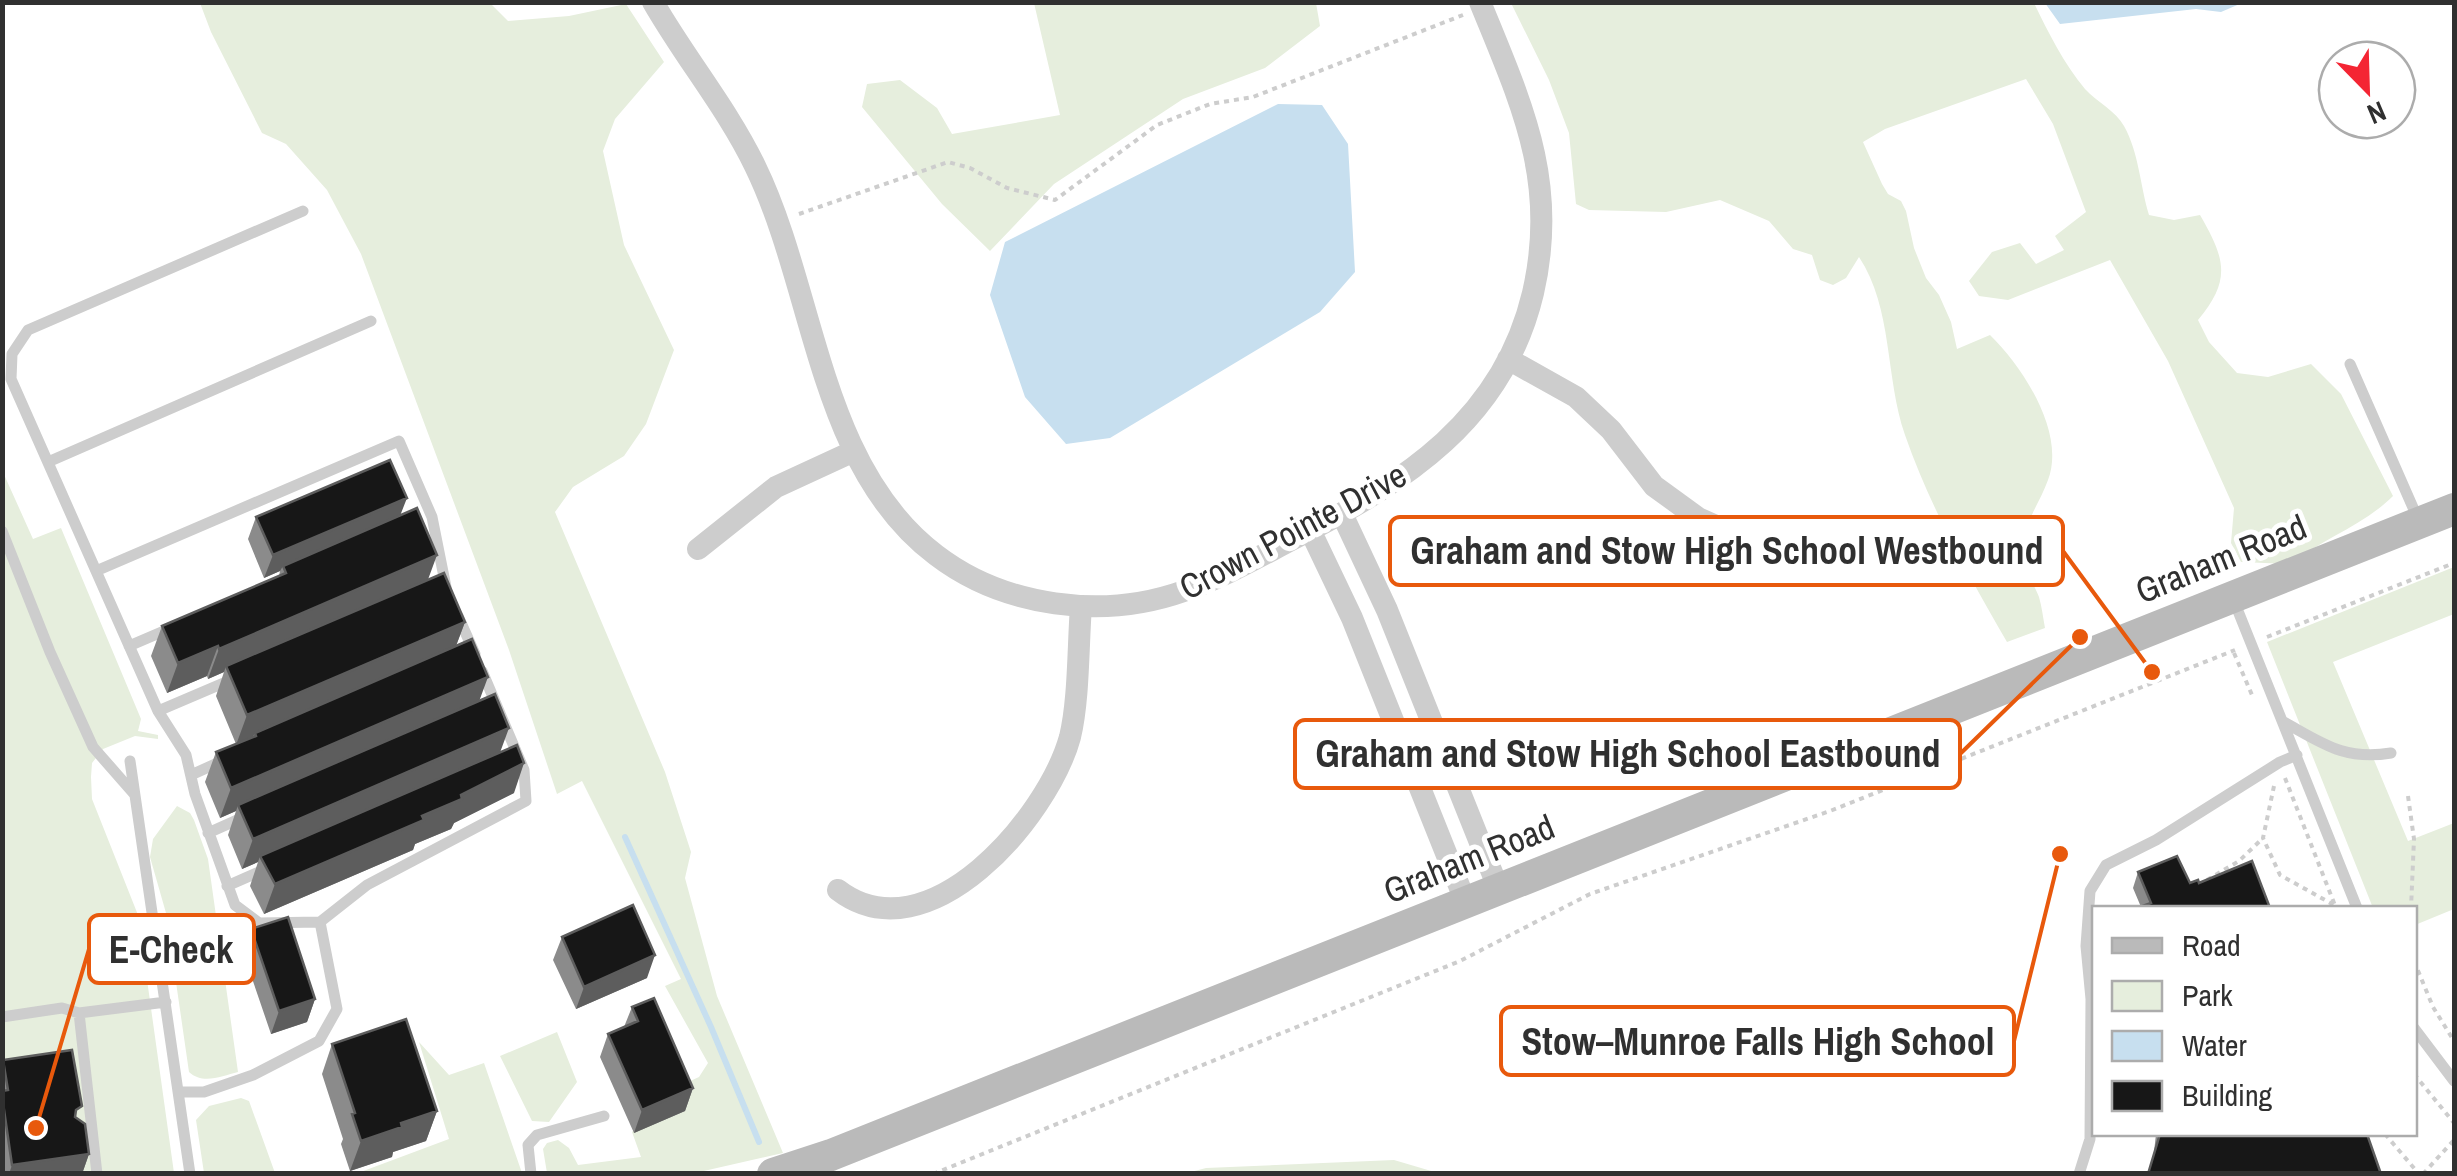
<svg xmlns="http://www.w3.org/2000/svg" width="2457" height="1176" font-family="'Archivo Narrow',sans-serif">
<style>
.green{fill:#e6eedd}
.water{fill:#c7dfef}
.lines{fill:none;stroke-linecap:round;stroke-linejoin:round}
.stream{stroke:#c7dfef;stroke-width:6}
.path{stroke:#cdcdcd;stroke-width:4;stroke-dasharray:5 5;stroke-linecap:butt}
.service{stroke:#cdcdcd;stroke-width:11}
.minor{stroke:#cdcdcd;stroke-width:22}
.secondary{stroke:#bababa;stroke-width:32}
.wall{fill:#8b8b8b}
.shaded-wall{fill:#5d5d5d}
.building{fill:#171717;stroke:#5d5d5d;stroke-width:2.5}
.labels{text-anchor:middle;stroke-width:10;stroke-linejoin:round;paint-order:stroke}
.street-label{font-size:35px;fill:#303030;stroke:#fff}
.leader{fill:none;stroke:#e8590c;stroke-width:4}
.callout-dot{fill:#e8590c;stroke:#fff;stroke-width:4}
.callout{fill:#fff;stroke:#e8590c;stroke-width:4}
.callout-label{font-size:38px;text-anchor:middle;font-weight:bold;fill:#303030}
</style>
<rect width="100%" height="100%" fill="#fff"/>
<path class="green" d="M200 3H490L508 21 569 16 626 4 664 62 615 119 603 151 624 245 674 350 646 424 624 456 573 487 555 512 665 772 691 852 685 878 717 996 783 1153 695 1173H547L543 1149 547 1143 558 1140 569 1148 578 1165 641 1157 632 1132 677 1087 699 1077 708 1063 665 986 681 979 582 781 557 794 509 650 361 254 327 190 286 144 262 133 211 32Z
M1034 3H1316L1320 26 1265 68 1183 99 1054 184 990 251 942 204 862 107 867 84 900 80 937 108 952 134 1060 115Z
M1511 3H2034C2048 32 2064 64 2085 89 2097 102 2116 111 2124 126 2139 153 2140 185 2149 215L2174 220 2200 215C2225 258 2232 280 2198 320L2209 342 2237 373 2268 377 2311 364 2341 394 2393 496C2363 526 2323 538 2291 564L2241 562 2231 543 2234 508 2168 361 2110 260 2008 300 1979 296 1969 281 1992 252 2020 243 2036 264 2064 250 2055 236 2086 212 2053 124 2026 79 1885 129 1863 142 1882 184 1888 194 1901 201 1906 211 1914 248 1926 278 1939 295 1951 322 1957 349 1990 335C2023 367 2066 433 2048 480 2037 510 2020 525 2024 561 2026 573 2035 586 2039 597 2042 607 2043 618 2045 628L2007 642C1969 576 1930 507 1905 435 1885 377 1893 308 1859 257L1846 278 1833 285 1820 280 1812 255 1793 249 1769 221 1720 200 1666 212 1589 210 1576 204 1569 133 1549 80Z
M2 470 33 539 61 528 141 719 138 731 158 735V739L135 736 103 749 92 763 91 777 92 799 138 915 174 1173H3Z
M2454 567V614L2333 662 2408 841 2454 823V909L2415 925 2414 908H2373L2267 642Z
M177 806 190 813 194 820 208 859 238 1072C222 1076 203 1085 189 1072L166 913 150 857 153 839Z
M557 1032 577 1082 549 1122 532 1121 500 1056Z
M419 1042 449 1075 484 1063 522 1173H358L449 1139Z
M241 1098 249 1101 275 1173H204L196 1120 209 1106Z
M1394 1160 1438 1173H1187L1206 1168Z"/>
<path class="water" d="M2045 3H2242L2221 12 2196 9 2060 24Z
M1278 104 1322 105 1348 144 1355 272 1320 312 1110 438 1066 444 1025 397 990 295 1005 242Z"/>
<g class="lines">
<path class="stream" d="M625 837 711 1027 759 1142"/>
<path class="path" d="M799 214 948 162 970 168 1007 188 1055 200 1157 125 1210 104 1253 97 1463 15
M2267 637 2454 563
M2234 653 2252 695
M2285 778 2336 908
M2274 786 2263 838 2280 875 2334 905
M2408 796 2414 839 2411 908
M2207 880 2239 861 2263 838
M2414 961 2433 1007 2454 1041
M2414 1074 2454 1123
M2385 1134 2419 1174
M933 1174 1460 961 1590 894 1830 811 2235 650
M2423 1174 2454 1140"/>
<path class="service" d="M2350 364 2418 519
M48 462 371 321
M2 531 50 652 93 747 135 795
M96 571 399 441 432 517 446 587
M2234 601 2357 908
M458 616 475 654
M129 646 171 628
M233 679 158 711 186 755 195 794 235 905 259 923 320 922
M158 711 11 379 12 354 28 330 303 211
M2284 722C2322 743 2345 761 2391 753
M130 761 190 1174
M191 775 222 761
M208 833 246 816
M227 886 268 868
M79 1013 97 1174
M2 1017 62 1008 79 1013 166 1002
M2414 1028 2454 1081
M179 1092H204L253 1075 319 1041 337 1009 320 922 367 885 526 801 524 770 482 671
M531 1174 528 1145 537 1135 604 1116
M2079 1174 2090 1139 2091 999 2086 946 2090 891 2106 865 2156 840 2280 762 2297 755"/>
<path class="minor" d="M653 2C685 58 727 108 755 166 816 291 818 466 936 555 1004 607 1103 620 1184 591 1223 578 1260 556 1297 537 1405 482 1503 420 1533 293 1559 181 1521 103 1480 2
M1508 359 1576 397 1611 430 1654 486 1698 518 1743 538 1756 539 1793 530
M1342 514 1387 610 1499 890
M1310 530 1352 618 1466 903
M698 549 776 487 854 451
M838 890C928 959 1048 817 1070 737 1079 700 1078 645 1081 606"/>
<path class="secondary" d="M773 1174 831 1155 2454 509"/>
</g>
<path class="wall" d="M401 515 428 580 465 622 456 646 500 752 514 793 454 823 451 829 415 844 413 850 264 914 250 886 258 862 242 869 228 835 236 811 220 818 205 782 216 752 236 744 216 696 224 672 208 679 207 676 167 693 151 656 162 626 279 576 280 571 264 578 248 539 256 517Z
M2138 872 2190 883 2141 907 2133 888Z
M251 929 315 999 307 1022 271 1034 243 952Z
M562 937 647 978 576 1009 553 960Z
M632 1007 693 1088 685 1111 634 1133 600 1057 608 1034 624 1027Z
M332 1044 437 1111 426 1141 393 1152 392 1157 350 1171 341 1144 343 1139 322 1074Z
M3 1060 78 1119 89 1154 82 1174H2Z
M2156 1134H2367L2154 1152Z"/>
<path class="shaded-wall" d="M407 498 398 521 283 566 280 571 264 578 273 555Z
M437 555 426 585 226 666 224 672 208 679 219 649Z
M465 622 454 651 255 733 252 738 236 745 247 715Z
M218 646 207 676 167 693 178 663Z
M488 677 477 707 238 805 236 811 220 818 231 788Z
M509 728 498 758 260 856 258 862 242 869 253 839Z
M524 763 514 793 454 823 451 829 415 844 413 850 264 914 275 884 422 816Z
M655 955 647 978 576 1009 584 987Z
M315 999 307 1022 271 1034 279 1011Z
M693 1088 685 1111 634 1133 642 1110Z
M437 1111 426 1141 393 1152 392 1157 350 1171 361 1141 401 1123Z
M89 1154 82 1174H9L12 1165Z"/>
<path class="building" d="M390 460 407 498 273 555 256 517Z
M417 508 437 555 219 649 218 646 178 663 162 626 286 573 283 566Z
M444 573 465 622 247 715 226 666Z
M472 639 488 677 231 788 216 752 256 736 255 733Z
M495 694 509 728 253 839 238 805Z
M517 745 524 763 461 795 462 799 422 816 424 820 275 884 260 856Z
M2177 856 2190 883 2198 880 2199 883 2252 861 2270 908H2137L2151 903 2138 872Z
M633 905 655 955 584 987 562 937Z
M288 917 315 999 279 1011 251 929Z
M654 998 693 1088 642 1110 608 1034 638 1021 632 1007Z
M406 1019 437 1111 401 1123 402 1127 361 1141 352 1114 355 1113 332 1044Z
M72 1050 82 1106 76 1110 75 1117 85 1124 89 1154 12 1165 2 1096V1091L8 1090 3 1060Z
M2160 1134H2367L2381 1174H2148Z"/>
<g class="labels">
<g class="street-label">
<text transform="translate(1293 531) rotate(-28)" y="12">Crown Pointe Drive</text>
<text transform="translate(2221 559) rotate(-22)" y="12">Graham Road</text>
<text transform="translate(1469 859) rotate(-22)" y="12">Graham Road</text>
</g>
</g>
<path class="leader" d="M2152 672L2063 551M2080 637L1960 754M36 1128L89 949M2060 854L2014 1041"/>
<g class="callout-dot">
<circle cx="2152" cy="672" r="10"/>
<circle cx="2080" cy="637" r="10"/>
<circle cx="36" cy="1128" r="10"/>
<circle cx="2060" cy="854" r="10"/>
</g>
<g class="callout">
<rect x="1390" y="517" width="673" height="68" rx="10"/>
<rect x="1295" y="720" width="665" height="68" rx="10"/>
<rect x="89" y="915" width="165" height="68" rx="10"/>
<rect x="1501" y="1007" width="513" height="68" rx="10"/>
</g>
<g class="callout-label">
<text x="1727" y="564">Graham and Stow High School Westbound</text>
<text x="1628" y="767">Graham and Stow High School Eastbound</text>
<text x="171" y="963">E-Check</text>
<text x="1758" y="1055">Stow–Munroe Falls High School</text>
</g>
<rect width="2457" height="1176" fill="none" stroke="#303030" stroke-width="10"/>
<rect x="2092" y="906" width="325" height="230" fill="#ffffff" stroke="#acacac" stroke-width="2.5"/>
<rect x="2112" y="938" width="50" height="15" fill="#bababa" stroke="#acacac" stroke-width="2.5"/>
<text x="2182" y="956" font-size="30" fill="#303030">Road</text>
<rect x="2112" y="981" width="50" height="30" fill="#e6eedd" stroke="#acacac" stroke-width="2.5"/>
<text x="2182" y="1006" font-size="30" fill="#303030">Park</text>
<rect x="2112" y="1031" width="50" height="30" fill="#c7dfef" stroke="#acacac" stroke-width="2.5"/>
<text x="2182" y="1056" font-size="30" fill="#303030">Water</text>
<rect x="2112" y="1081" width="50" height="30" fill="#171717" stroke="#acacac" stroke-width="2.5"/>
<text x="2182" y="1106" font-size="30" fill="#303030">Building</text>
<g transform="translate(2367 90) rotate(157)"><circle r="48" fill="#ffffff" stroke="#acacac" stroke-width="2.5"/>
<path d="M0-8L18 38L0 25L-18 38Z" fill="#f42533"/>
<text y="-15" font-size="28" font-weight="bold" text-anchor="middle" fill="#303030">N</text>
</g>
</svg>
